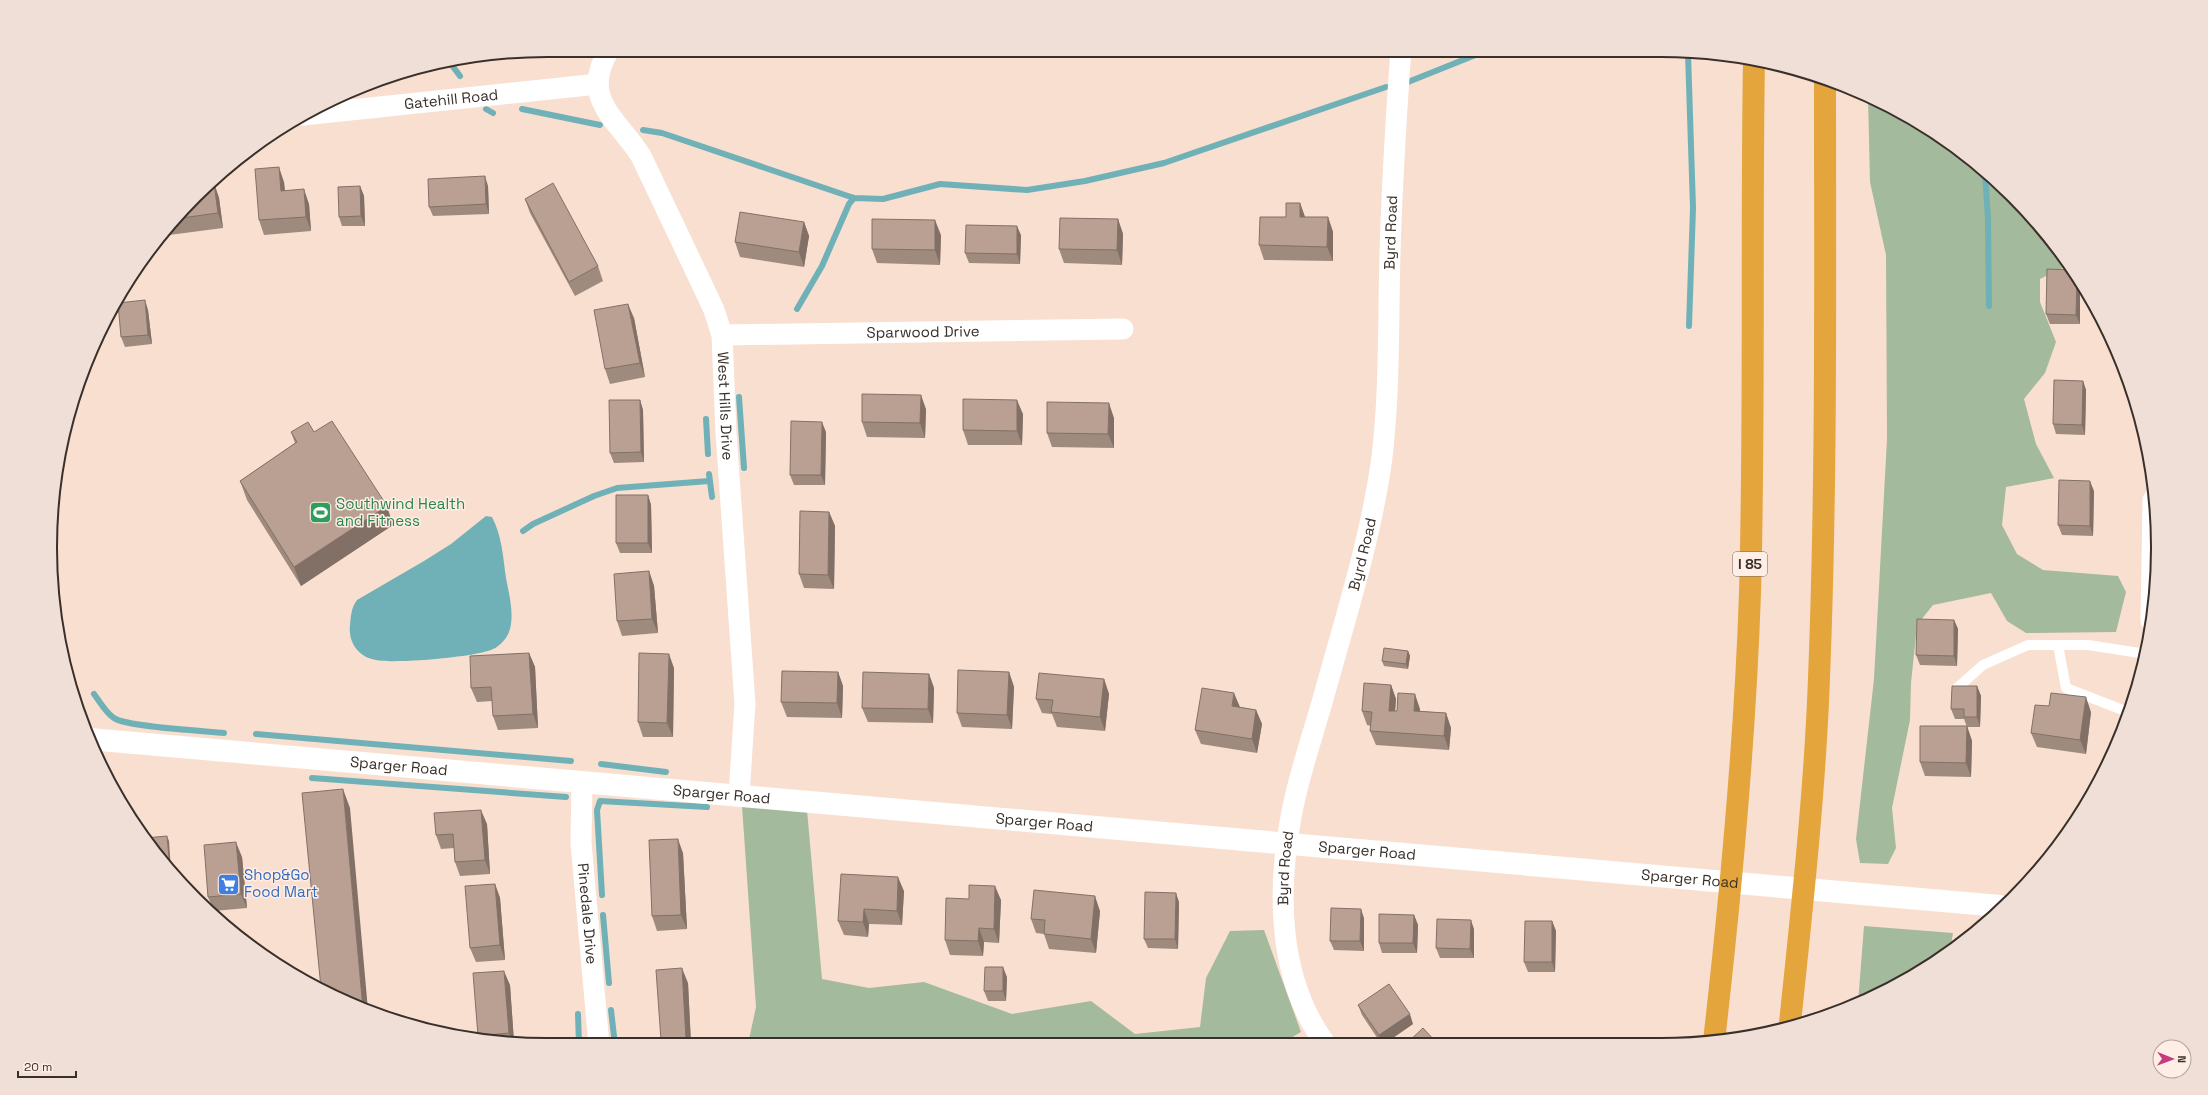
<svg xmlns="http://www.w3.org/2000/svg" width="2208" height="1095" font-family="'Space Grotesk',sans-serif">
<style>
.green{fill:#a4ba9d}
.water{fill:#6fb1b7}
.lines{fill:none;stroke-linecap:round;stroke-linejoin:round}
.stream{stroke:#6fb1b7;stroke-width:6}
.service{stroke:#fff;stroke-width:10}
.minor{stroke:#fff;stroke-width:21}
.tertiary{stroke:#fff;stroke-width:22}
.motorway{stroke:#e5a53d;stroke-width:22}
.wall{fill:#9f8a7e}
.shaded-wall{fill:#827067}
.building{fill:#b9a093;stroke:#827067}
.labels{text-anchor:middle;stroke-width:3;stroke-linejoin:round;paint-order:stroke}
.shield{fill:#ffeee6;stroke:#756962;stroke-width:1}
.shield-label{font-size:14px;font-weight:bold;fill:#3a302a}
.street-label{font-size:15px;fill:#3a302a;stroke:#ffeee6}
.leisure-label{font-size:15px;fill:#27864d;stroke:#ffeee6;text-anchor:start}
.shop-label{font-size:15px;fill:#366cbe;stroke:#ffeee6;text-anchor:start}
.rim{fill:none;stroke:#3a302a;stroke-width:2}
</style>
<rect width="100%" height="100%" fill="#f9dfd0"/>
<path class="green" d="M1868 97 1937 134 2012 196 2069 265 2040 279V302L2056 342 2045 373 2024 399 2036 444 2054 478 2006 487 2002 525 2017 554 2043 570 2118 576 2126 592 2116 632 2026 633 2007 621 1991 593 1933 605 1917 625 1911 683 1910 720 1892 808 1896 848 1888 864 1860 863 1856 839 1874 679 1887 439 1886 255 1870 182Z
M742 806 807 810 822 979 869 988 924 982 1012 1014 1091 1001 1135 1034 1200 1027 1206 978 1230 931 1264 930 1301 1032 1284 1042 748 1044 756 1007Z
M1864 926 1953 933 1950 950 1858 1003Z"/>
<path class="water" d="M405 72C392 81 377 87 361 88L387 76Z
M486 516 492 517C502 536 503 557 506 578 509 594 515 616 509 632 507 638 499 647 493 649 479 657 392 664 376 660 358 657 348 642 350 625 351 616 351 608 357 600L424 561 451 544Z"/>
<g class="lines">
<path class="stream" d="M1688 53 1693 208 1689 326
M448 60 460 76
M1408 82 1488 50
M486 109 493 113
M522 109 600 125
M643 130 662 133 854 198 883 199 940 184 1027 190 1085 181 1164 163 1386 87
M1985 173 1988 219 1989 306
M797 309 822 266 849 204 854 198
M739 397 744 468
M706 419 708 454
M709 474 712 497
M523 531 533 524 594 496 617 488 709 481
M94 694C100 702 106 713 114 718 126 727 205 731 224 733
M256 734 571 761
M601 764 666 772
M312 778 566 797
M602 895 597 810 600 801 707 807
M603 915 609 983
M611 1010 615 1045
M578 1014 579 1045"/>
<path class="service" d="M2058 645 2066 688 2128 712
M1956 689 1983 665 2028 645H2088L2146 654"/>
<g class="minor">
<path id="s1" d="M609 50C579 99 618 119 641 156L699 278 714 310 722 335 726 433 745 704 739 795"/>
<path id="s2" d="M303 115 598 84"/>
<path id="s3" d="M722 335 1123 329"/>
<path d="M2151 621 2153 500"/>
<path id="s4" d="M582 782 581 843 599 1045"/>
<path id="s5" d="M1324 1042C1278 978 1277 892 1291 817 1298 777 1312 738 1323 699 1345 619 1371 539 1382 457 1390 389 1388 321 1390 253 1392 186 1396 118 1401 50"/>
</g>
<path class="tertiary" id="s6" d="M89 739 2000 906"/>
<path class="motorway" d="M1790 1023C1801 917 1813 809 1818 702 1827 495 1825 287 1825 80
M1714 1041C1731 892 1745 743 1750 593 1755 415 1751 237 1754 59"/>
</g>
<path class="wall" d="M284 182 285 191 309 204 311 231 264 235 259 220Z
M212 183H214L219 198 223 228 169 235 167 229 173 220Z
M360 186 364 196 365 226H342L339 217Z
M488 186 489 214 433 216 429 207Z
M525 199 598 266 603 281 575 296 530 213Z
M1300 203 1305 217H1328L1333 232V261L1264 260 1259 245Z
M1118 219 1123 234 1122 265 1064 263 1059 249Z
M804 222 809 236 804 267 740 257 735 242Z
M941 235 940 265 877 263 872 249Z
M1021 235 1020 264 969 263 965 253Z
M2073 270 2080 324H2050L2046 314Z
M148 310 152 344 125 347 121 337Z
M634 318 645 377 610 384 605 369Z
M2083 381 2086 390 2085 435 2056 434 2053 424Z
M640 400 643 410 644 462 614 463 610 453Z
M926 409 925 438 867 437 862 422Z
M1023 414 1022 445H968L963 430Z
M1114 418V448L1052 447 1047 433Z
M291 432 393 525 301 586 247 500 240 481 295 443Z
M826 432 825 485H794L790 475Z
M2094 491 2093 536 2062 535 2058 525Z
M648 495 651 505 652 553H620L616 543Z
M829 512 835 526 834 589 804 588 799 574Z
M649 571 654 586 658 633 622 636 617 621Z
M1954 620 1958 629 1957 666 1920 665 1916 655Z
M1408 651 1410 656 1408 669 1384 666 1382 661Z
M529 653 535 667 538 728 498 730 493 716 492 701 477 702 471 688Z
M674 668 673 737H643L638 722Z
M838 672 843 686 842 718 787 717 781 702Z
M1009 672 1014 687 1012 729 962 727 957 713Z
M929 674 934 688 933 723 868 722 862 708Z
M1104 679 1109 694 1105 731 1057 727 1052 714 1042 713 1036 699Z
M1391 685 1396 699 1395 711 1420 709V711L1446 713 1451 728 1449 750 1376 745 1370 731 1371 726 1367 725 1362 711Z
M1977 686 1981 696 1980 727H1967L1964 719H1955L1951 709Z
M2049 706 2091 712 2086 754 2037 747 2031 733Z
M1240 707 1256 710 1262 724 1257 753 1201 744 1195 730Z
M1967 726 1972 741 1971 777 1925 776 1920 762Z
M487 824 490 874 460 876 455 862 454 848 441 849 436 835Z
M683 853 687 929 657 931 652 916Z
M242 857 247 908 214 911 208 897Z
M495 884 500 898 505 960 476 962 470 948Z
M904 891 902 925 869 924 868 937 844 935 838 921Z
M1001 900 999 943 984 942 983 956 950 955 945 940Z
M1179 902 1178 949 1148 948 1144 939Z
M1100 911 1096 953 1049 949 1044 934 1036 933 1031 919Z
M1414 915 1418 925 1417 953H1382L1379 943Z
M1364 918V951L1334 950 1330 941Z
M1552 921 1556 931 1555 972H1528L1524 962Z
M1474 929V958H1440L1436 948Z
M1007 977 1006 1001H988L984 991Z
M688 983 691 1044 662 1045 661 1040Z
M510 985 514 1042 479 1038 478 1036Z
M1358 1005 1413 1024 1387 1042H1380L1362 1015Z"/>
<path class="shaded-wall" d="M279 167 284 182 286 205 281 191Z
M485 176 488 186 489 214 486 204Z
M214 183 219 198 223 228 218 213Z
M360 186 364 196 365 226 361 216Z
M304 189 309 204 311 231 306 217Z
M1300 203 1305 217H1300Z
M1328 217 1333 232V261L1327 247Z
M1118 219 1123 234 1122 265 1117 250Z
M935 220 941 235 940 265 935 250Z
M804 222 809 236 804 267 799 252Z
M1017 226 1021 235 1020 264 1017 254Z
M2077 276 2080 283V324L2076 315Z
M145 300 148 310 152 344 148 335Z
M628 304 634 318 645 377 640 363Z
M2083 381 2086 390 2085 435 2082 425Z
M921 395 926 409 925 438 920 423Z
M640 400 643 410 644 462 641 452Z
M1017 400 1023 414 1022 445 1017 431Z
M1109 403 1114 418V448L1108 434Z
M822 422 826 432 825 485 821 475Z
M2090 481 2094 491 2093 536 2090 526Z
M648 495 651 505 652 553 648 543Z
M387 506 393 525 301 586 294 567Z
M829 512 835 526 834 589 828 575Z
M649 571 654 586 658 633 652 619Z
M1954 620 1958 629 1957 666 1954 656Z
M1408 651 1410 656 1408 669 1406 664Z
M529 653 535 667 538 728 533 714Z
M669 654 674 668 673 737 667 723Z
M838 672 843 686 842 718 837 703Z
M1009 672 1014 687 1012 729 1007 715Z
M929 674 934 688 933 723 928 709Z
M1104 679 1109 694 1105 731 1100 717Z
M1391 685 1396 699 1394 725 1389 711Z
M1977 686 1981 696 1980 727 1977 717Z
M1234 693 1240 707 1237 721 1232 706Z
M1415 694 1420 709 1419 725 1414 711Z
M2086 697 2091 712 2086 754 2080 740Z
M1256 710 1262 724 1257 753 1252 739Z
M1446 713 1451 728 1449 750 1444 736Z
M1967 726 1972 741 1971 777 1966 763Z
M343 789 350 808 368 1010 363 1009Z
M481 810 487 824 490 874 485 860Z
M167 836 169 841 171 871 170 869Z
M678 839 683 853 687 929 681 915Z
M236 842 242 857 247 908 241 894Z
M898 877 904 891 902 925 897 911Z
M495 884 500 898 505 960 500 945Z
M995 886 1001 900 999 943 994 929Z
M1176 893 1179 902 1178 949 1175 939Z
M1095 896 1100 911 1096 953 1091 939Z
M864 909 869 924 868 937 863 922Z
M1361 909 1364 918V951L1360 941Z
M1414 915 1418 925 1417 953 1413 943Z
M1471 920 1474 929V958L1470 949Z
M1552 921 1556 931 1555 972 1552 962Z
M979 928 984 942 983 956 978 941Z
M1003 967 1007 977 1006 1001 1003 991Z
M682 968 688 983 691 1044H688L686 1039Z
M504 971 510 985 514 1042H512L509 1033Z
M1410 1014 1413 1024 1387 1042H1381L1379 1035Z"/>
<path class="building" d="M279 167 281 191 304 189 306 217 259 220 255 169Z
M485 176 486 204 429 207 428 179Z
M212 183H214L218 213 174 219Z
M553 183 598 266 569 282 525 199Z
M360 186 361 216 339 217 338 187Z
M1286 203H1300V217H1328L1327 247 1259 245 1260 217H1286Z
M740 212 804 222 799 252 735 242Z
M1060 218 1118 219 1117 250 1059 249Z
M872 219 935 220V250L872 249Z
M966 225 1017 226V254L965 253Z
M2047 269 2073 270 2074 271 2077 276 2076 315 2046 314Z
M145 300 148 335 121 337 118 303Z
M628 304 640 363 605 369 594 310Z
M2054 380 2083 381 2082 425 2053 424Z
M862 394 921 395 920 423 862 422Z
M963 399 1017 400V431L963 430Z
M609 400H640L641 452 610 453Z
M1047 402 1109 403 1108 434 1047 433Z
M332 421 387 506 294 567 240 481 297 442 291 432 308 422 314 432Z
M791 421 822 422 821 475H790Z
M2059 480 2090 481V526L2058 525Z
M616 495H648V543H616Z
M800 511 829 512 828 575 799 574Z
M649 571 652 619 617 621 614 574Z
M1917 619 1954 620V656L1916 655Z
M1384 648 1408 651 1406 664 1382 661Z
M529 653 533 714 493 716 491 687 471 688 470 656Z
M639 653 669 654 667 723 638 722Z
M958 670 1009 672 1007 715 957 713Z
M782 671 838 672 837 703 781 702Z
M863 672 929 674 928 709 862 708Z
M1039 673 1104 679 1100 717 1051 712 1053 700 1036 699Z
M1364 683 1391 685 1389 711H1397L1398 693 1415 694 1414 711 1446 713 1444 736 1370 731 1372 712 1362 711Z
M1952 686H1977V717H1964V709H1951Z
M1202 688 1234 693 1232 706 1256 710 1252 739 1195 730Z
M2051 693 2086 697 2080 740 2031 733 2035 705 2049 706Z
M1920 726H1967L1966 763 1920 762Z
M343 789 363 1009 357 1007 321 988 302 793Z
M481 810 485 860 455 862 453 834 436 835 434 813Z
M167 836 170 869 153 850 145 838Z
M678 839 681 915 652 916 649 840Z
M236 842 241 894 208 897 204 845Z
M841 874 898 877 897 911 864 909 863 922 838 921Z
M495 884 500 945 470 948 465 886Z
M969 885 995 886 994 929 979 928 978 941 945 940 946 898 969 899Z
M1034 890 1095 896 1091 939 1044 934 1045 920 1031 919Z
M1145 892 1176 893 1175 939H1144Z
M1331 908 1361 909 1360 941H1330Z
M1379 914 1414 915 1413 943H1379Z
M1437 919 1471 920 1470 949 1436 948Z
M1525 921H1552V962H1524Z
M985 967H1003V991H984Z
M682 968 686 1039 661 1040 656 970Z
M504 971 509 1033 478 1036 473 973Z
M1389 984 1410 1014 1379 1035 1358 1005Z
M1423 1028 1436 1042H1408Z"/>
<defs>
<symbol id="stadium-square" viewBox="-11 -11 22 22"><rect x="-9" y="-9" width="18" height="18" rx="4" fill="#2e9e5b" stroke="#ffeee6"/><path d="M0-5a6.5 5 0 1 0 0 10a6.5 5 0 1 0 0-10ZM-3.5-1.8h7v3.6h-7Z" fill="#fff"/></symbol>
<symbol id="supermarket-square" viewBox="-11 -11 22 22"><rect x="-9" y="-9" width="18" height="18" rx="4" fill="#3f7fe0" stroke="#ffeee6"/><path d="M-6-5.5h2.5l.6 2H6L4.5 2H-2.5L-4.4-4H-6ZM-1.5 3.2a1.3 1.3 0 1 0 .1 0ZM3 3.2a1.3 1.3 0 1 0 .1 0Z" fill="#fff"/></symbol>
</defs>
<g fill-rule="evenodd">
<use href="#stadium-square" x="308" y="500" width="25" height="25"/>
<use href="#supermarket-square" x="216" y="872" width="25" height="25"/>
</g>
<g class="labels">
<rect class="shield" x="1733" y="552" width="34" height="24" rx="3"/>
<g class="shield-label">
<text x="1750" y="569">I 85</text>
</g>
<g class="street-label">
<text dy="5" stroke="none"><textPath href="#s2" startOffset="149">Gatehill Road</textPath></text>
<text dy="5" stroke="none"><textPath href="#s5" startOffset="830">Byrd Road</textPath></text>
<text dy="5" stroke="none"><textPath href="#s3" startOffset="201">Sparwood Drive</textPath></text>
<text dy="5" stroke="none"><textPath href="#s1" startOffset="389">West Hills Drive</textPath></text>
<text dy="5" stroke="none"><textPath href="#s5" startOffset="506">Byrd Road</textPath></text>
<text dy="5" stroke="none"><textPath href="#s6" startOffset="311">Sparger Road</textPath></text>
<text dy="5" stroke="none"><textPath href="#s6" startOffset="635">Sparger Road</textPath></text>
<text dy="5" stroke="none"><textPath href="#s6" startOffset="959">Sparger Road</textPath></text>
<text dy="5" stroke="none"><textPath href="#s6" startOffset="1283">Sparger Road</textPath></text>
<text dy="5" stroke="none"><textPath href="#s5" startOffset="182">Byrd Road</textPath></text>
<text dy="5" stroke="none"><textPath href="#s6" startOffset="1607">Sparger Road</textPath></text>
<text dy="5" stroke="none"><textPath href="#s4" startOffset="132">Pinedale Drive</textPath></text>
</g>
<g class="leisure-label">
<text x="336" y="509">Southwind Health<tspan x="336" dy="17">and Fitness</tspan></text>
</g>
<g class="shop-label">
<text x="244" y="880">Shop&amp;Go<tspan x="244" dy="17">Food Mart</tspan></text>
</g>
</g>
<path d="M0 0H2208V1095H0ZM547 57H1661A490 490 0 0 1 2151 547V548A490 490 0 0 1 1661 1038H547A490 490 0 0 1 57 548V547A490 490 0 0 1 547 57Z" fill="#efdfd7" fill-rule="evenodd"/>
<path class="rim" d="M547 57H1661A490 490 0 0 1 2151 547V548A490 490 0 0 1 1661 1038H547A490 490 0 0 1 57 548V547A490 490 0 0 1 547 57Z"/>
<g transform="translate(2172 1059) rotate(91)"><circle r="19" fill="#ffeee6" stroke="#b0a29b"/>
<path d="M0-3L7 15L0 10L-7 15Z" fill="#c33c7c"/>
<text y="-6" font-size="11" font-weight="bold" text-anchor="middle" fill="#3a302a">N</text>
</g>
<path d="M18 1071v6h58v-6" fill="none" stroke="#3a302a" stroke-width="2"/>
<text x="24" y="1071" font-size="12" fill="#3a302a" stroke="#ffeee6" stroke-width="3" paint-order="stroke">20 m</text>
</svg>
